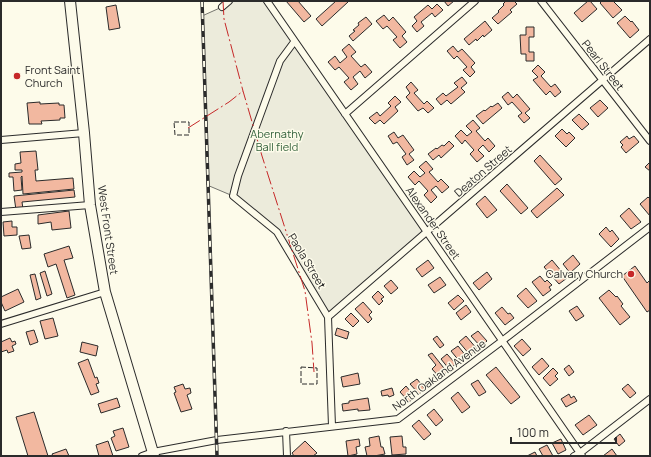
<svg xmlns="http://www.w3.org/2000/svg" width="651" height="457" font-family="Manrope,sans-serif">
<style>
.green{fill:#ecebdb;stroke:#74746e}
.building{fill:#f2b8a0;stroke:#2b2b2b}
.lines{fill:none;stroke-linecap:round;stroke-linejoin:round}
.street-casing{stroke:#2b2b2b;stroke-width:8}
.primary-casing{stroke:#2b2b2b;stroke-width:12}
.street{stroke:#fdfbea;stroke-width:6}
.primary{stroke:#fdfbea;stroke-width:10}
.rail-casing{stroke:#2b2b2b;stroke-width:3.5}
.rail{stroke:#fdfbea;stroke-width:2;stroke-dasharray:6;stroke-linecap:butt}
.fence{stroke:#2b2b2b;stroke-width:1;stroke-dasharray:5 2;stroke-linecap:butt}
.power{stroke:#c62828;stroke-width:1;stroke-dasharray:14 3 2 3;stroke-linecap:butt}
.poi-dot{fill:#c62828;stroke:#fdfbea;stroke-width:1.5}
.labels{text-anchor:middle;stroke-width:3;stroke-linejoin:round;paint-order:stroke}
.street-label{font-size:11px;fill:#2b2b2b;stroke:#fdfbea}
.poi-label{font-size:11px;fill:#2b2b2b;stroke:#fdfbea;text-anchor:start}
.park-label{font-size:11px;fill:#34623c;stroke:#fdfbea}
</style>
<rect width="100%" height="100%" fill="#fdfbea"/>
<path class="green" d="M229 1H267L427 232 328 317 277 232 233 196 207 185 202 16 222 7Z"/>
<path class="building" d="M286 1H298L311 16 304 22Z
M336 1H347L348 2 322 26 316 19Z
M444 1H454L448 6Z
M506 1H514L517 4 510 10 512 12 498 24 492 18 499 12 498 11 504 5 503 4Z
M588 1H590L597 9 582 22 574 13Z
M602 1H613L622 10 613 18 600 3Z
M437 4 443 10 435 17 432 13 421 22 424 26 417 32 412 26 417 21 414 17 428 5 432 9Z
M116 5 120 28 109 30 106 7Z
M384 15 389 21 393 17 406 32 402 36 407 42 400 48 393 40 397 37 387 26 383 29 376 21Z
M625 16 631 22 632 21 639 30 630 38 617 23Z
M366 17 372 24 353 41 349 36 355 31 353 30 359 25 358 23Z
M485 21 492 30 484 37 483 35 477 41 476 39 469 45 464 39Z
M526 27H534V37H529V52H534V61H526V54H521L520 35H526Z
M349 44 356 52 351 56 361 67 365 64 372 72 365 78 360 71 353 77 358 84 351 90 344 82 349 78 339 67 335 70 328 62 335 56 340 63 347 57 342 50Z
M453 46 458 52 462 49 475 63 471 67 475 72 470 77 463 70 467 67 457 56 454 59 447 51Z
M538 65 545 72 541 76 551 87 555 84 561 92 555 97 550 91 546 95 533 80 538 77 532 71Z
M462 77 467 83 461 88 465 92 451 104 447 100 441 105 436 99 443 93 446 96 458 87 454 83Z
M411 82 418 90 414 93 424 104 427 101 434 108 428 113 423 108 418 111 406 97 410 93 406 87Z
M508 92 513 98 517 94 530 109 525 113 530 118 524 123 518 116 522 113 512 102 508 105 502 97Z
M395 96 401 102 395 107 398 111 384 124 380 120 375 124 369 118 377 112 380 116 391 106 388 103Z
M600 100 608 108 598 117 590 108Z
M40 102V104L59 103V105H64L65 118H60V120L41 121 42 124H29L27 103Z
M498 103 502 108 483 124 476 116 484 110 485 111 491 106 492 107Z
M579 114 589 124 582 130 572 120Z
M473 120 480 128 476 131 485 141 488 138 495 146 489 152 483 145 478 150 484 156 477 162 470 154 474 150 465 140 462 144 455 136 461 130 467 136 472 132 466 126Z
M562 129 567 134 569 132 575 138 566 147 555 136Z
M394 132 398 138 403 135 414 150 409 154 414 160 407 165 402 157 406 154 397 142 393 144 388 136Z
M627 136 629 139 634 136 639 142 626 153 621 147 623 145 620 142Z
M449 141 454 146 441 158 439 155 433 160 428 154 436 148 437 149 442 145 444 146Z
M36 151 38 170H35L36 181 73 178 74 189 23 194 22 176 21 177 22 190 14 191 13 177H9V173L22 172V170H15V164L21 163 20 152Z
M540 155 562 179 555 185 534 161Z
M426 161 433 169 429 172 438 182 441 179 449 187 442 193 436 186 431 190 437 197 431 203 424 195 428 191 419 181 415 185 408 177 414 171 420 177 425 173 419 167Z
M650 162V171L645 167Z
M507 184 528 208 521 214 500 191Z
M557 188 564 195 537 218 531 211Z
M74 190 75 197 22 202 23 209 16 210 14 196Z
M485 196 497 210 487 218 476 204Z
M648 197 650 199V216L640 204Z
M629 208 641 222 631 229 620 216Z
M69 211 71 228 52 230 51 222 38 224V215Z
M12 221V227H17V235L4 236 3 222Z
M606 227 610 232 612 230 619 239 611 247 599 234Z
M29 235 31 248 22 249 19 236Z
M69 246 73 258 64 260 75 295 67 298 56 264 48 267 44 254Z
M573 255 580 264 570 273 563 264Z
M428 260 434 268 422 277 416 269Z
M552 260 567 278 559 284 544 267Z
M635 266 647 283 649 281 650 282V310L647 312 622 276Z
M45 271 52 294 47 296 40 273Z
M487 272 492 279 479 290 473 283Z
M35 274 41 298 36 300 30 275Z
M540 276 545 282 547 280 552 285 549 287 551 290 543 296 532 282Z
M440 277 446 285 434 293 428 285Z
M391 280 398 288 391 294 384 286Z
M526 288 537 301 528 308 517 296Z
M18 289 24 302 5 311 1 302V297Z
M609 290 616 297 617 296 623 304 621 306 630 317 620 325 599 298Z
M378 291 384 297 381 299 383 301 379 305 372 297Z
M458 295 464 301 454 310 448 303Z
M363 302 372 312 369 315 372 319 368 323 355 309Z
M466 305 471 312 461 320 456 313Z
M577 306 584 316 576 321 569 311Z
M502 307 508 314 510 313 514 318 505 325 495 313Z
M351 313 359 321 353 327 345 319Z
M53 318 58 336 45 339 40 321Z
M337 328 349 332 347 339 335 335Z
M34 330 38 342 30 345 26 332Z
M478 331 487 341 481 347 471 336Z
M437 336 444 345 440 348 433 339Z
M466 336 477 349 470 355 459 342Z
M10 338 12 342 15 341 16 344 12 346 14 351 8 353 7 350 1 352V342Z
M522 339 531 349 523 356 514 346Z
M82 342 98 346 96 356 80 352Z
M458 346 467 357 460 362 451 351Z
M432 353 447 372 440 378 432 369 436 365 428 355Z
M447 354 456 364 449 369 441 359Z
M542 358 549 366 539 375 532 367Z
M88 359 95 378 97 377 99 383 96 384 99 392 91 395 78 363Z
M569 365 574 372 569 376 564 369Z
M496 367 520 397 511 404 486 375Z
M553 368 558 373 555 376 558 379 550 386 543 378Z
M358 373 360 384 343 387 341 377Z
M417 379 425 389 419 394 410 384Z
M478 380 486 392 479 396 471 384Z
M183 384 185 389 190 388 191 393 187 395 192 409 181 412 174 393 176 392 174 387Z
M628 384 636 393 630 398 622 389Z
M406 386 415 397 409 402 400 392Z
M392 388 394 395 389 397 388 395 382 396 381 391Z
M458 392 470 407 462 413 451 398Z
M569 394 571 398 574 396 577 401 566 407 561 399Z
M117 398 120 407 101 413 98 404Z
M368 398 370 410 358 411V409L343 411 342 404 349 403V401Z
M434 409 443 420 436 426 427 415Z
M34 412 48 456H28L16 417Z
M589 415 597 425 583 435 575 425Z
M419 420 431 434 424 440 412 426Z
M123 428 129 447 116 451 111 438 115 436 113 431Z
M620 434 625 441 619 446 614 439Z
M379 436 381 447H383L385 454 374 456H367L365 447 370 446 369 438Z
M402 436 403 447H406V454L392 455 390 437Z
M359 439 360 446 356 447 357 454 348 456 346 441Z
M561 439 566 450 558 454 552 443Z
M108 441 113 456H99L96 445Z
M305 441 317 453 313 456H294L292 453Z
M547 445 553 456H543L539 449Z
M66 449 69 456H53L52 454Z
M612 449 617 456H603Z
M535 452 537 456H527Z"/>
<g class="lines">
<defs>
<path id="street" d="M267 1 582 456
M541 1 650 141
M222 7 229 1
M294 42 280 61 238 176 233 196 277 232 328 317 332 426
M345 114 475 1
M1 140 84 133
M1 212 90 205
M328 317 650 39
M1 324 105 292
M286 431 287 456
M142 456 153 452 217 440 398 419 502 341 650 227
M574 456 580 453 650 399"/>
<path id="primary" d="M70 1 84 133 90 205 105 292 154 456"/>
</defs>
<use href="#street" class="street-casing"/>
<use href="#primary" class="primary-casing"/>
<use href="#street" class="street"/>
<use href="#primary" class="primary"/>
<defs>
<path id="rail" d="M202 1 217 456"/>
</defs>
<use href="#rail" class="rail-casing"/>
<use href="#rail" class="rail"/>
<path class="fence" d="M174 122H189V135H175Z
M301 367 317 368V384H301Z"/>
<path class="power" d="M223 1 224 19 243 91 262 156 305 291 312 343 314 372
M188 128 229 102 243 91"/>
</g>
<g class="poi-dot">
<circle cx="17" cy="76" r="4"/>
<circle cx="631" cy="274" r="4"/>
</g>
<g class="labels">
<g class="street-label">
<text transform="translate(603 65) rotate(52)" y="4">Pearl Street</text>
<text transform="translate(483 171) rotate(-41)" y="4">Deaton Street</text>
<text transform="translate(433 223) rotate(55)" y="4">Alexander Street</text>
<text transform="translate(108 230) rotate(82)" y="4">West Front Street</text>
<text transform="translate(307 261) rotate(59)" y="4">Paola Street</text>
<text transform="translate(439 375) rotate(-36)" y="4">North Oakland Avenue</text>
</g>
<g class="poi-label">
<text x="25" y="74">Front Saint<tspan x="25" dy="13">Church</tspan></text>
<text x="623" y="278" text-anchor="end">Calvary Church</text>
</g>
<g class="park-label">
<text x="277" y="138">Abernathy<tspan x="277" dy="13">Ball field</tspan></text>
</g>
</g>
<rect width="651" height="457" fill="none" stroke="#2b2b2b" stroke-width="4"/>
<path d="M511 437v6h105v-6" fill="none" stroke="#2b2b2b" stroke-width="2"/>
<text x="517" y="437" font-size="12" fill="#2b2b2b" stroke="#fdfbea" stroke-width="3" paint-order="stroke">100 m</text>
</svg>
